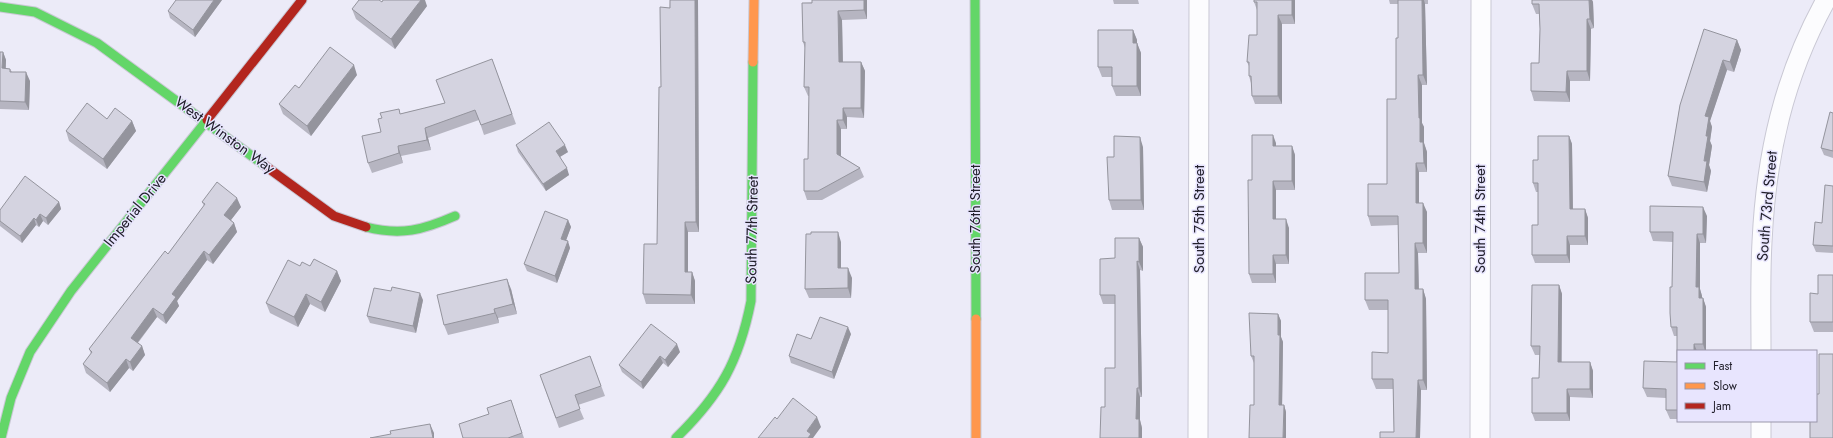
<svg xmlns="http://www.w3.org/2000/svg" width="1833" height="438" font-family="Jost,sans-serif">
<style>
.lines{fill:none;stroke-linecap:round;stroke-linejoin:round}
.street-casing{stroke:#c9c8d4;stroke-width:21}
.fast-casing{stroke:#c9c8d4;stroke-width:11}
.slow-casing{stroke:#c9c8d4;stroke-width:11}
.jam-casing{stroke:#c9c8d4;stroke-width:11}
.street{stroke:#fcfcfe;stroke-width:19}
.fast{stroke:#63d668;stroke-width:9}
.slow{stroke:#ff974d;stroke-width:9}
.jam{stroke:#b3261e;stroke-width:9}
.wall{fill:#b6b5c1}
.shaded-wall{fill:#94949d}
.building{fill:#d4d3e0;stroke:#94949d}
.labels{text-anchor:middle;stroke-width:3;stroke-linejoin:round;paint-order:stroke}
.street-label{font-size:15px;fill:#22202c;stroke:#e8e5fe}
</style>
<rect width="100%" height="100%" fill="#ecebf8"/>
<g class="lines">
<defs>
<path id="street" d="M1761 351C1761 315 1760 278 1762 242 1766 155 1784 76 1826 0
M1198 438 1199 0
M1480 438 1481 0
M1761 438V421"/>
<path id="fast" d="M975 0 976 319
M0 7 35 12 97 43 264 165
M366 227C401 236 423 230 455 216
M1 438 11 398 30 352 71 291 207 120
M676 438C720 395 739 362 751 301L753 62"/>
<path id="slow" d="M753 62 754 0
M976 319V438"/>
<path id="jam" d="M207 120 302 0
M264 165 334 216 366 227"/>
</defs>
<use href="#street" class="street-casing"/>
<use href="#fast" class="fast-casing"/>
<use href="#slow" class="slow-casing"/>
<use href="#jam" class="jam-casing"/>
<use href="#street" class="street"/>
<use href="#fast" class="fast"/>
<use href="#slow" class="slow"/>
<use href="#jam" class="jam"/>
</g>
<path class="wall" d="M222 0 195 37 170 18 168 11Z
M670 0H698L699 232H688V272H692L695 281V304H646L643 294 657 244Z
M867 0V19L842 20 843 62H861L865 71 864 118 847 117V129H841V156L860 168 864 177 822 200H807L804 191 808 159 809 96H808L804 87 805 48 803 42 802 3Z
M1113 0H1138L1139 4H1114Z
M1254 0H1295V24H1282V104H1255L1252 96 1251 83 1249 76V66L1247 62 1257 35V10L1254 2Z
M1389 0H1428V4H1425L1427 85H1422V123L1424 127V143L1427 152V172H1419V203L1427 212V253H1418L1419 289H1423L1426 299 1427 390H1421L1420 438H1380L1394 432 1393 389H1376L1372 379 1388 353V310H1369L1365 300 1399 273 1398 225 1371 226 1368 216 1387 184 1396 99 1398 38V4H1390Z
M1532 0H1592L1593 2 1594 28 1591 29 1590 81H1570V102L1534 101 1531 91 1539 63 1540 29 1539 14H1536L1532 4Z
M382 2 427 6 395 49 356 19 352 9Z
M1133 30 1137 40V43L1141 53V96H1116L1112 86V77H1102L1098 67Z
M1737 40 1741 50 1734 72 1727 70 1710 121 1712 127 1710 141 1712 146 1709 165 1711 171 1707 192 1672 186 1668 176 1680 105Z
M0 52H3L6 60V68L10 69 12 72 30 81 29 110 0 109Z
M492 59 516 124 484 135 479 120 428 138 431 150 401 156 403 163 372 173 368 163 381 132 382 118 399 109 400 114 445 103Z
M357 75 311 136 283 114 279 104 299 88Z
M1833 113V158L1824 155 1821 148Z
M132 121 136 131 107 169 69 141 66 131Z
M1569 136 1572 144 1573 209H1585L1588 218V245H1570V263H1535L1532 255 1538 225V192H1536L1533 183 1538 160Z
M1276 143V146H1292L1295 155V190H1276V219L1289 228V264H1276V283H1252L1249 274 1252 180Z
M516 145 568 152 560 157 569 175 546 191 518 152Z
M1143 147 1144 210H1112L1109 200 1114 157Z
M1833 186V253L1816 252 1813 245 1822 223Z
M59 202 61 209 48 225 43 221 39 227 36 225 22 243 0 226V210Z
M202 202 241 207 231 220 234 223 237 232 213 264 207 260 177 301 179 306 166 324 157 317 138 343 142 346 145 355 133 371 129 368 110 392 86 373 83 364 91 354 89 349 168 254 204 206Z
M1707 216 1706 243H1700V289L1702 296V298H1703L1706 307V351H1678V419H1670L1666 410V398L1647 397 1643 388 1677 362V336H1674L1671 327 1672 287 1673 242 1653 241 1650 232Z
M568 220 571 227 566 240 570 248 557 283 527 271 524 264Z
M1139 238 1143 247V271L1140 270 1142 397H1140V420L1142 428 1105 407 1115 368V304H1103L1100 295 1115 258Z
M841 242V268L852 278 851 298H809L805 289Z
M300 266H310L337 271 341 281 325 312 310 304 298 327 270 313 266 303Z
M1833 275V332H1814L1810 322 1818 294Z
M1559 285 1562 294V362H1590L1593 371V398L1570 397V421H1535L1532 413 1539 378 1540 355H1535L1531 346Z
M511 289 517 314 498 318 499 323 448 335 444 325Z
M423 300 416 333 370 323 367 316Z
M1278 314 1281 321V337L1283 342 1282 405H1284L1286 412 1254 405V363L1251 356Z
M851 334 834 379 791 363 789 356 811 339Z
M680 352 668 367 663 363 643 389 622 372 619 365Z
M590 356 605 396 578 405 584 419 559 428 540 375Z
M511 400 524 438H463L489 414Z"/>
<path class="shaded-wall" d="M214 0H222L195 37 193 30Z
M421 0H425L427 6 395 49 391 39Z
M695 0H698L699 232 696 222Z
M864 0H867V19L864 10Z
M1292 0H1295V24L1292 15Z
M1422 0H1424L1425 4 1427 85 1423 75Z
M1589 0H1592L1593 2 1594 28 1590 19Z
M838 11 842 20 843 71 839 62Z
M1278 15 1282 24V104L1278 96Z
M1587 19 1591 29 1590 81 1587 71Z
M1133 30 1137 40V53L1133 43Z
M1737 40 1741 50 1734 72 1730 62Z
M1137 43 1141 53V96L1137 86Z
M3 52 6 60 5 77 2 68Z
M1723 60 1727 70 1710 121 1712 127 1710 141 1712 146 1709 165 1711 171 1707 192 1704 182 1705 116Z
M861 62 865 71 864 118 861 108Z
M354 65 357 75 311 136 307 126Z
M1567 71 1570 81V102L1566 92Z
M26 72 30 81 29 110 25 102Z
M1418 75 1422 85V123L1424 127V143L1427 152V172L1424 163 1420 142 1419 118Z
M843 108 847 117V129L843 120Z
M837 120 841 129V163L837 154Z
M132 121 136 131 107 169 103 159Z
M425 128 428 138 431 150 427 140Z
M1273 135 1276 143V155L1273 146Z
M1569 136 1572 144 1573 218 1570 209Z
M1140 137 1143 147 1144 210 1141 200Z
M565 145 568 152 558 158 556 151Z
M398 146 401 156 403 163 399 153Z
M1292 146 1295 155V190L1292 181Z
M1416 163 1419 172V213L1416 203Z
M567 168 569 175 546 191 543 184Z
M1273 181 1276 190V228L1273 219Z
M237 198 241 207 227 225 224 215Z
M59 202 61 209 48 225 46 218Z
M1423 203 1427 212V253L1423 243Z
M1703 207 1707 216 1706 243 1703 234Z
M1585 209 1588 218V245L1585 236Z
M40 214 43 221 39 227 36 220Z
M34 218 36 225 22 243 20 236Z
M1286 219 1289 228V264L1286 255Z
M568 220 571 227 564 246 561 239Z
M685 222 688 232V282L685 272Z
M234 223 237 232 213 264 209 255Z
M838 232 841 242V278L838 268Z
M1697 234 1700 243V289L1702 296V307L1699 298 1696 287Z
M1567 236 1570 245V263L1567 255Z
M1139 238 1143 247V271L1139 262Z
M568 241 570 248 557 283 555 276Z
M1415 243 1418 253 1419 298 1415 289Z
M204 251 207 260 177 301 179 306 166 324 163 315 172 294Z
M1273 255 1276 264V283L1273 274Z
M1137 261 1140 270 1142 397 1139 388Z
M848 268 852 278 851 298 848 288Z
M337 271 341 281 325 312 321 302Z
M692 272 695 281V304L691 295Z
M507 279 511 289 517 314 513 304Z
M1559 285 1562 294 1561 371 1558 362Z
M1423 289 1426 299 1427 390 1423 380Z
M420 293 423 300 416 333 413 326Z
M306 294 310 304 298 327 294 317Z
M1703 298 1706 307V351H1705L1703 344Z
M153 308 157 317 134 347 131 338Z
M494 309 498 318 499 323 495 313Z
M1278 314 1281 321V337L1283 342 1282 412 1279 405Z
M848 327 851 334 834 379 832 372Z
M677 344 680 352 668 367 665 360Z
M1694 344 1697 351H1694Z
M142 346 145 355 133 371 130 362Z
M660 356 663 363 643 389 641 382Z
M126 359 129 368 110 392 107 383Z
M1590 362 1593 371V398L1590 389Z
M1418 380 1421 390 1420 438H1416Z
M1137 388 1140 397V420L1142 428V438H1139L1136 419Z
M1567 389 1570 397V421L1567 413Z
M1284 405 1286 412V438H1283Z
M817 417 821 427 813 438H808L807 431Z
M430 424 434 433V438H433Z"/>
<path class="building" d="M176 0H214L193 30 168 11Z
M359 0H379L382 2 383 0H421L391 39 352 9Z
M670 0H695L696 222H685V272H692L691 295 643 294 644 244H657L659 87H661L660 7 670 8Z
M812 0H864V10L838 11 839 62H861V108H843V120H837V154L860 168 818 191H804V159H808L809 87H804L805 42H803L802 3H812Z
M1254 0H1292V15H1278V96H1252L1251 76H1249V62H1247L1249 35H1257V2H1254Z
M1398 0H1422L1423 75H1418L1419 118H1420V142H1423L1424 163H1416V203H1423V243H1415V289H1423V380H1418L1416 438H1380V432H1394L1393 379H1372V352L1388 353V300H1365V273H1399L1398 216H1368V184H1387V99H1396V38H1398Z
M1532 0H1589L1590 19H1587V71H1567L1566 92 1531 91V63H1539L1540 29 1539 4H1532Z
M1704 29 1737 40 1730 62 1723 60 1705 116 1709 117 1706 136H1708L1704 161H1707L1704 182 1668 176 1680 105Z
M1098 30H1133V43H1137V86H1112V67H1098Z
M330 47 354 65 307 126 279 104 295 85 299 88Z
M0 52H3L2 68 10 69V72H26L25 102 0 101Z
M492 59 512 114 481 125 475 110 425 128 427 140 398 146 399 153 368 163 362 136 381 132 378 119 382 118 380 113 399 109 400 114 445 103 436 80Z
M87 103 107 119 115 108 132 121 103 159 66 131Z
M1830 112 1833 113V151L1821 148Z
M549 122 565 145 556 151 567 168 543 184 516 145Z
M1252 135H1273V146H1292V181H1273V219H1286V255H1273V274H1249L1248 180H1252Z
M1114 136 1140 137 1141 200H1109L1107 157H1114Z
M1538 136H1569L1570 209H1585V236H1567V255H1532V225H1538V183H1533V160H1538Z
M25 176 59 202 46 218 40 214 36 220 34 218 20 236 0 221V210Z
M217 182 237 198 224 215 234 223 209 255 204 251 172 294 176 297 163 315 153 308 131 338 142 346 130 362 126 359 107 383 83 364 92 352 89 349 165 251 168 254 205 204 202 202Z
M1825 185 1833 186V246L1813 245 1815 222 1822 223Z
M1650 206 1703 207V234H1697L1696 287H1699V298H1703V344H1694V351H1678V410H1666V389L1643 388 1644 361 1677 362V327H1671L1670 313V287H1672L1673 232H1650Z
M545 211 568 220 561 239 568 241 555 276 524 264Z
M811 232H838V268H848V288L805 289 806 234H811Z
M1115 238H1139V262L1137 261 1139 388H1137L1136 419H1139V438H1100L1101 407H1105V368H1115V295H1100V259L1115 258Z
M314 259 337 271 321 302 306 294 294 317 266 303 288 260 300 266 302 262 310 266Z
M1818 275H1833V322H1810V293L1818 294Z
M507 279 513 304 494 309 495 313 444 325 437 295Z
M1532 285H1559L1558 362H1590V389H1567V413H1532V378H1539L1540 346H1531Z
M392 287 420 293 413 326 367 316 374 288 391 291Z
M1249 313 1278 314V335H1280L1279 405H1284L1283 438H1249L1250 405H1254V356H1251Z
M820 317 848 327 832 372 789 356 797 334 811 339Z
M651 324 677 344 665 360 660 356 641 382 619 365Z
M1819 354H1833V438H1810V421H1816V394H1819Z
M590 356 601 386 575 395 580 409 556 418 540 375Z
M793 398 817 417 807 431 811 434 808 438H758L775 417 777 419Z
M511 400 522 433 508 438H463L459 424 489 414 487 408Z
M430 424 433 438H370L391 434 390 431Z"/>
<g class="labels">
<g class="street-label">
<text transform="translate(225 135) rotate(36)" y="5">West Winston Way</text>
<text transform="translate(1767 206) rotate(-85)" y="5">South 73rd Street</text>
<text transform="translate(135 210) rotate(-51)" y="5">Imperial Drive</text>
<text transform="translate(975 219) rotate(-90)" y="5">South 76th Street</text>
<text transform="translate(1199 219) rotate(-90)" y="5">South 75th Street</text>
<text transform="translate(1480 219) rotate(-90)" y="5">South 74th Street</text>
<text transform="translate(752 230) rotate(-89)" y="5">South 77th Street</text>
</g>
</g>
<rect x="1677" y="350" width="140" height="72" fill="#e8e5fe" stroke="#9996aa"/>
<rect x="1685" y="363" width="20" height="6" fill="#63d668" stroke="#9996aa"/>
<text x="1713" y="370" font-size="12" fill="#22202c">Fast</text>
<rect x="1685" y="383" width="20" height="6" fill="#ff974d" stroke="#9996aa"/>
<text x="1713" y="390" font-size="12" fill="#22202c">Slow</text>
<rect x="1685" y="403" width="20" height="6" fill="#b3261e" stroke="#9996aa"/>
<text x="1713" y="410" font-size="12" fill="#22202c">Jam</text>
</svg>
